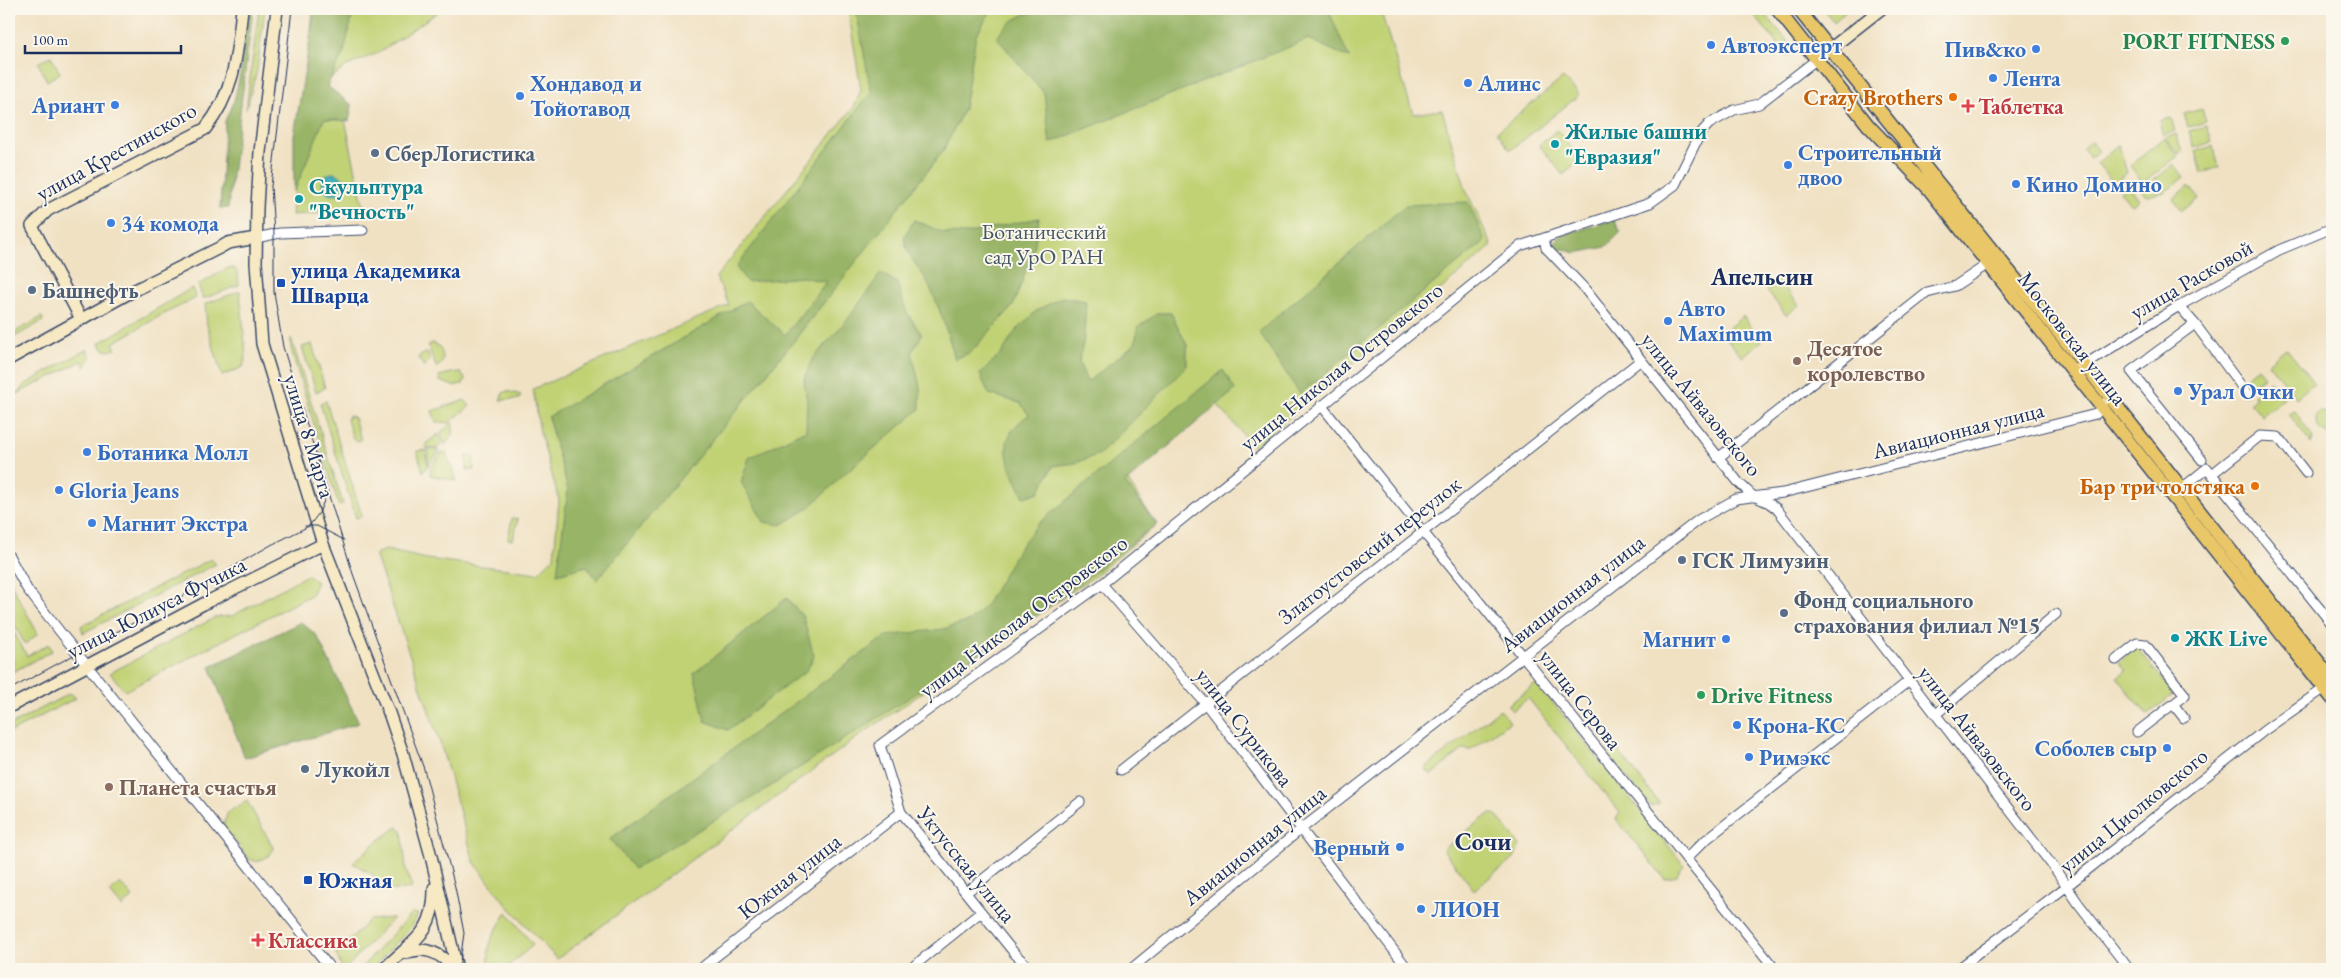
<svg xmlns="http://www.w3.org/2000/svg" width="2341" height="978" font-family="'EB Garamond',serif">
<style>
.green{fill:#c1d275;stroke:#6e806a}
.forest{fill:#98b466;stroke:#5a7262}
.water{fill:#42b1bb;stroke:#2e708c}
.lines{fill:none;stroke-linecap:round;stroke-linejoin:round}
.street-casing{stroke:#3b4a6d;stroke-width:11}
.secondary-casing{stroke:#3b4a6d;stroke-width:14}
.primary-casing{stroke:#3b4a6d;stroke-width:15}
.street{stroke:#fff;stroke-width:9}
.secondary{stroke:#f6e9c3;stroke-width:11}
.primary{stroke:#e9c769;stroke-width:12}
.tram{stroke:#1b2f5e;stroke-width:1}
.leisure-dot{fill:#2e9e5b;stroke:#fbf7ec;stroke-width:2}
.shop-dot{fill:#3f7fe0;stroke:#fbf7ec;stroke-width:2}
.food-dot{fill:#e8710a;stroke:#fbf7ec;stroke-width:2}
.health-dot{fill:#e0444e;stroke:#fbf7ec;stroke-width:2}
.culture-dot{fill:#0f9aa8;stroke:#fbf7ec;stroke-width:2}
.service-dot{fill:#5c6f8a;stroke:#fbf7ec;stroke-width:2}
.transit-dot{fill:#1a4fb4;stroke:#fbf7ec;stroke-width:2}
.education-dot{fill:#8d6e63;stroke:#fbf7ec;stroke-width:2}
.labels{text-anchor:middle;stroke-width:4;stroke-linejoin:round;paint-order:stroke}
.leisure-label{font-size:22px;font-weight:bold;fill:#27864d;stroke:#fbf7ec;text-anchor:end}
.shop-label{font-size:22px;font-weight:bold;fill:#366cbe;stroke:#fbf7ec;text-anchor:start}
.food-label{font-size:22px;font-weight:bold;fill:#c56008;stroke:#fbf7ec;text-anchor:end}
.health-label{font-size:22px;font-weight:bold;fill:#be3a42;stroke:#fbf7ec;text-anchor:start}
.culture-label{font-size:22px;font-weight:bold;fill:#0d838f;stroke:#fbf7ec;text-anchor:start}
.street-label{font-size:22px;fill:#1b2f5e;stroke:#fbf7ec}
.service-label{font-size:22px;font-weight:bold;fill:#4e5e75;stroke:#fbf7ec;text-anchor:start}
.park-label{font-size:22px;fill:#445864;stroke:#fbf7ec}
.transit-label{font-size:22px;font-weight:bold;fill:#164399;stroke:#fbf7ec;text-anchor:start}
.education-label{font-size:22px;font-weight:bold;fill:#785e54;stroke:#fbf7ec;text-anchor:start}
.neighbourhood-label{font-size:24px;font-weight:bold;fill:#1b2f5e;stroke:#fbf7ec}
</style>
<rect width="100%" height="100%" fill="#fbf7ec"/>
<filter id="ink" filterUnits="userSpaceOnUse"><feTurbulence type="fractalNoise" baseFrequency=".02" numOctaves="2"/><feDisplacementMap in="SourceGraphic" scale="10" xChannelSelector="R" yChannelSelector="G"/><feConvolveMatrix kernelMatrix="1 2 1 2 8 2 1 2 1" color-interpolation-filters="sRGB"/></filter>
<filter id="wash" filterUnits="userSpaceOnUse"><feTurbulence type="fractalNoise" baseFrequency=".0096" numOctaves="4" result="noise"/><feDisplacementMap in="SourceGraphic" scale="20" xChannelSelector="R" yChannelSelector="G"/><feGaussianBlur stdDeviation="1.12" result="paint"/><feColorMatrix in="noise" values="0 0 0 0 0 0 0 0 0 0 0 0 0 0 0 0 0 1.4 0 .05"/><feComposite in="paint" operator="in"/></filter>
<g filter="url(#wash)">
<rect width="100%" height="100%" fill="#f0e1c3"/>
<path class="green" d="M259 9H265L257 71 246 109Z
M313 9H442L380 52 347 66 320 86 346 124 364 210 292 215Z
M848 9H1380L1413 114 1442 110 1466 190 1492 246 1254 447 1217 404 1126 478 1156 525 1095 576 866 731 557 959 506 904 474 862 442 749 375 554 386 550 427 559 538 573 554 557 559 500 540 432 533 389 729 305 716 277 854 107 861 90Z
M1749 9H1761L1795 50 1787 56Z
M1823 9H1849L1834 22Z
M51 56 60 73 47 81 38 63Z
M1563 78 1578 93V96L1512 149H1509L1497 132Z
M2202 109 2206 122 2188 127 2184 114Z
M2171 118 2175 131 2163 135 2159 121Z
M2207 126 2212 142 2194 148 2189 131Z
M1557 130 1581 160 1563 175 1539 145Z
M2176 134 2182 151 2179 154 2165 138Z
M2164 138 2178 156 2143 183 2130 166Z
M2091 141 2099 151 2090 158 2082 149Z
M2119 145 2127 173 2114 184 2097 163Z
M2213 146 2219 167 2202 173 2196 151Z
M2174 164 2184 177 2165 192 2147 196 2142 190Z
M2128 185 2139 199 2131 205 2120 192Z
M2189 186 2199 198 2182 211 2173 199Z
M228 268H234L238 273 239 285 203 299 198 285Z
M1779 280 1799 305 1786 315 1766 290Z
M192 288 196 298 160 316 113 343 116 349 108 351 103 349 99 343Z
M240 291 246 356 243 367 222 376 207 325 205 304Z
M1743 316 1762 341 1742 357 1722 333Z
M42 317 43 321 9 340V335Z
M291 338 343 504 339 506 291 349Z
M433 343 439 346C443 354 447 363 436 367L428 345Z
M312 344 325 388 316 392 302 347Z
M2286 348 2314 383 2296 398 2268 363Z
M87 349 91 358 85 367 82 361 9 398 21 391 24 385Z
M428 352 430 361 424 367 418 357Z
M2258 368 2265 376 2250 388 2243 380Z
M456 372 461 373 465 379 463 384 453 386 440 381 439 376Z
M2270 381 2284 398 2262 416 2250 402 2254 399 2253 395Z
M507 391 521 395 519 399 500 400 503 393Z
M465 400 470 406 449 423 436 422 432 411Z
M326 401 362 516 356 518 320 403Z
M2295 411 2313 438 2311 444 2289 414Z
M2319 412 2332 413V437L2319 429 2315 417Z
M349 415 354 418 361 440 357 441 353 439 347 420Z
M453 422V435L445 445 440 433Z
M438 434 442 444 438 448 427 449 426 444Z
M425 450 428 466 423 472 417 451Z
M427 450H438L439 452 429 465Z
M441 453H446L457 481 430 475V469Z
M466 456H473L474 470H467Z
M512 518 518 519 513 540 508 539Z
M211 559 216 564 83 633 81 626Z
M307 575 317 582 311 595 125 691 110 673 216 617 232 616Z
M9 580 38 634 25 644 9 615Z
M9 623 27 656 49 644 52 651 9 674V666L14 662 9 665Z
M2137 647 2174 694 2147 715 2117 677 2126 671 2119 662Z
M1537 683 1684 865 1676 876 1665 879 1616 819 1620 813 1528 698 1512 711 1508 705Z
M70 693 76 698 9 733V726Z
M1500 709 1510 722 1470 750 1464 749 1431 775 1425 768Z
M1613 744 1660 804 1651 807 1606 753Z
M247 801 274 849 267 857 257 862 249 859 223 826 228 812Z
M1489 814H1495L1520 845 1514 858 1474 890 1443 849Z
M397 827 402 830 406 870 412 888 380 892 373 875 353 863 374 844Z
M120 883 133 897 122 907 110 892Z
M507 912 533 945 505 969H490C485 943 494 934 507 912Z
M412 913 418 914 412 926 372 969H360Z
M393 918 345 969H342L335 951 354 936 369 920Z"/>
<path class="forest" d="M249 9H253L228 208 220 209 225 121 234 101 240 75Z
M315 9H354L344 52 327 86 352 105 349 121 324 119 294 192V135Z
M856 9H992L976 35 964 109 943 151 793 342 597 580 587 566 557 574 568 490 548 417 747 301 785 335 826 282 802 277 747 282 736 267 871 92Z
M1045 9H1328L1349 58 1309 39 1050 143 1044 93 997 38C1009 19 1024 13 1045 9Z
M1468 202 1485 241 1300 394 1259 332 1406 205Z
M1039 218 1034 249 1013 306 971 352 955 359C947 331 939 304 925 278 914 260 909 260 904 237L914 220 944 233 965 234Z
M1614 220 1621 232 1606 247 1575 253 1564 249 1556 250 1553 244 1562 235Z
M881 273 897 283 906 311 922 335 912 352 920 387V409L843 475 809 508 781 525 764 522 741 482 749 458 806 430 807 403 804 379 812 360 851 315Z
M1062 297 1086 301 1084 338 1079 362 1087 382 1135 344 1138 327 1158 313H1171L1187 345V366L1100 454 1075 463 1053 466 1039 492 1024 497C1009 465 992 439 1029 415L1020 403 989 394 980 374 1001 354 1015 332 1036 311Z
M1223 370 1235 390 1125 483 1157 524 1037 616 760 793 634 869 610 839 886 636 944 629 970 621 986 605 1020 547 1038 524Z
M787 598 803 617 814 656 807 670 728 730 705 721 694 673Z
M301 622 317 636 359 723 245 758 210 667Z"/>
<path class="water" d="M322 184a11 11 0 1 1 22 0a11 11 0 1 1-22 0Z"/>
</g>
<g filter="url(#ink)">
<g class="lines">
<defs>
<path id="street" d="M256 238 280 233 363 230
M1544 238 1546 248 1584 288 1739 483 1753 496 1769 503 1777 509 2055 869 2078 903 2129 969
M2179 306 2195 324 2131 371 2202 460
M2195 324 2248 395
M2079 368 2179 306 2279 250 2332 228
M1321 405 1775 969
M1718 458 1927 293 1955 286 1988 264
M2212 474 2260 436 2278 437 2306 473
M2181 489 2207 468 2332 624
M9 556 27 589 61 633 331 969
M1102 584 1205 703 1408 969
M2116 660 2137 643 2145 644 2185 695 2137 732
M2173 704 2184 718
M1936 714 2056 614
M1121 770 1641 360
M1686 859 1703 842 1910 680
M967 892 1080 802
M700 969 901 812
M910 969 981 912
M1031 969 1015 954 901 812 880 745 1102 584 1520 246 1650 203 1675 185 1700 134 1709 124 1734 110 1759 104 1830 49
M1131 969 1300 830 1698 520 1736 499 1783 493 2096 414 2104 403
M1958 969 2067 886 2265 730 2329 685"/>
<path id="secondary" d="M277 9 260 152 257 208 256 263 262 344 323 544 389 713 403 754 431 856 457 969
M1830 49 1881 9
M81 319 32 226 48 210 205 129C235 92 237 54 242 9
M9 359 131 292 221 247 228 243 256 238
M9 707 209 601 323 544
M406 953C425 945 442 954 454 969
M384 969C412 941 435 934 434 888"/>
<path id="primary" d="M1777 9 1868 125 1928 188 2332 698
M1798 9 2079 358 2332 679"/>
</defs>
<use href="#street" class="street-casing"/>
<use href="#secondary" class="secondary-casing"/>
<use href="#primary" class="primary-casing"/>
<use href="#street" class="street"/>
<use href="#secondary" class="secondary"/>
<use href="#primary" class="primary"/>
<path class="tram" d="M292 9 271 186 274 234V292L283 347 353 574 424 769 455 887 464 933 459 969
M305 526H317L344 540
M9 690 172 602 271 545 309 526 319 513 328 491"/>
</g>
</g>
<g class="leisure-dot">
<circle cx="2285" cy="41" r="5"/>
<circle cx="1701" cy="695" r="5"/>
</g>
<g class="shop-dot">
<circle cx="1711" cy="45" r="5"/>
<circle cx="2036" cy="49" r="5"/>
<circle cx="1993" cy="78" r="5"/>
<circle cx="1468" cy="83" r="5"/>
<circle cx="520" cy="96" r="5"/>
<circle cx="115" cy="105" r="5"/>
<circle cx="1788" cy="165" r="5"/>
<circle cx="2016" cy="184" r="5"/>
<circle cx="111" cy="223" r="5"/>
<circle cx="1668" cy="321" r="5"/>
<circle cx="2178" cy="391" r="5"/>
<circle cx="87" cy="452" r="5"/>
<circle cx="59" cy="490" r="5"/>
<circle cx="92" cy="523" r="5"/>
<circle cx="1726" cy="639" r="5"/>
<circle cx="1737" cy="725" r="5"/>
<circle cx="2167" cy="748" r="5"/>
<circle cx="1749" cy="757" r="5"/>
<circle cx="1400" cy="847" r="5"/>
<circle cx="1421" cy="909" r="5"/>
</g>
<g class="food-dot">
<circle cx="1953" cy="97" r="5"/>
<circle cx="2255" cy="486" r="5"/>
</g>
<g class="health-dot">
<path d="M1965.5 98.5h5v5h5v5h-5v5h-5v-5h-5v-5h5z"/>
<path d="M255.5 932.5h5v5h5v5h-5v5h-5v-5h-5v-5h5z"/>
</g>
<g class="culture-dot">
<circle cx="1555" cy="144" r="5"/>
<circle cx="299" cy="199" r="5"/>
<circle cx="2175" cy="638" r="5"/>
</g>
<g class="service-dot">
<circle cx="375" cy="153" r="5"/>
<circle cx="32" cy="290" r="5"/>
<circle cx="1682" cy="560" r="5"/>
<circle cx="1784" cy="613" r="5"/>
<circle cx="305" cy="769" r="5"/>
</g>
<g class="transit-dot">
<rect x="276" y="278" width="10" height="10" rx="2.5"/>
<rect x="303" y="875" width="10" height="10" rx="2.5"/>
</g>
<g class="education-dot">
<circle cx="1797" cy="361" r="5"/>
<circle cx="109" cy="787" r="5"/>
</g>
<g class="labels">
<g class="leisure-label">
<text x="2275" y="49">PORT FITNESS</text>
<text x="1711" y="703" text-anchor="start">Drive Fitness</text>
</g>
<g class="shop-label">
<text x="1721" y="53">Автоэксперт</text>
<text x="2026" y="57" text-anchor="end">Пив&amp;ко</text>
<text x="2003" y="86">Лента</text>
<text x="530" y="91">Хондавод и<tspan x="530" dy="25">Тойотавод</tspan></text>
<text x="1478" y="91">Алинс</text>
<text x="105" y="113" text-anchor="end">Ариант</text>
<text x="1798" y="160">Строительный<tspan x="1798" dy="25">двоо</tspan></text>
<text x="2026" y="192">Кино Домино</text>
<text x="121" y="231">34 комода</text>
<text x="1678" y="316">Авто<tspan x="1678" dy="25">Maximum</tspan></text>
<text x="2188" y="399">Урал Очки</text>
<text x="97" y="460">Ботаника Молл</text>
<text x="69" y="498">Gloria Jeans</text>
<text x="102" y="531">Магнит Экстра</text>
<text x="1716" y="647" text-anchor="end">Магнит</text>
<text x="1747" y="733">Крона-КС</text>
<text x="2157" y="756" text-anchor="end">Соболев сыр</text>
<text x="1759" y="765">Римэкс</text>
<text x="1390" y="855" text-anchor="end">Верный</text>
<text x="1431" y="917">ЛИОН</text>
</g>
<g class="food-label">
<text x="1943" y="105">Crazy Brothers</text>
<text x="2245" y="494">Бар три толстяка</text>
</g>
<g class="health-label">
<text x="1978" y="114">Таблетка</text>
<text x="268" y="948">Классика</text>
</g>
<g class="culture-label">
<text x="1565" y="139">Жилые башни<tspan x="1565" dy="25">"Евразия"</tspan></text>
<text x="309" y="194">Скульптура<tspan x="309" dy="25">"Вечность"</tspan></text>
<text x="2185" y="646">ЖК Live</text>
</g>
<g class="street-label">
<text transform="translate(116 151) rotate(-29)" y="8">улица Крестинского</text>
<text transform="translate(2191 279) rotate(-30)" y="8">улица Расковой</text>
<text transform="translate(2073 338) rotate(52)" y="8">Московская улица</text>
<text transform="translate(1341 366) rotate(-39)" y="8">улица Николая Островского</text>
<text transform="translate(1702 404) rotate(51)" y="8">улица Айвазовского</text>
<text transform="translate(1958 430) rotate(-14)" y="8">Авиационная улица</text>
<text transform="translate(310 436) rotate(73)" y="8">улица 8 Марта</text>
<text transform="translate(1369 550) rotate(-38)" y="8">Златоустовский переулок</text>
<text transform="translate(1572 593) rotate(-38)" y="8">Авиационная улица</text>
<text transform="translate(156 607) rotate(-27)" y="8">улица Юлиуса Фучика</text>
<text transform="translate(1023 616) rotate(-37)" y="8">улица Николая Островского</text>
<text transform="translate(1581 699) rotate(52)" y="8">улица Серова</text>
<text transform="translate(1245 727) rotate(52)" y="8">улица Сурикова</text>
<text transform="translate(1978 738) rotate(52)" y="8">улица Айвазовского</text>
<text transform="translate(2133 810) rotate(-39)" y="8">улица Циолковского</text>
<text transform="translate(1254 845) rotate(-39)" y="8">Авиационная улица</text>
<text transform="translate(967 864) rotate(51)" y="8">Уктусская улица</text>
<text transform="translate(789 876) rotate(-38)" y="8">Южная улица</text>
</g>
<g class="service-label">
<text x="385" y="161">СберЛогистика</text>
<text x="42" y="298">Башнефть</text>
<text x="1692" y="568">ГСК Лимузин</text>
<text x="1794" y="608">Фонд социального<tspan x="1794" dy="25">страхования филиал №15</tspan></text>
<text x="315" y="777">Лукойл</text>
</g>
<g class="park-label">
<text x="1044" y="239">Ботанический<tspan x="1044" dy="25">сад УрО РАН</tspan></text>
</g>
<g class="transit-label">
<text x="291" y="278">улица Академика<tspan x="291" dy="25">Шварца</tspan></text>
<text x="318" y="888">Южная</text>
</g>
<g class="education-label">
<text x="1807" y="356">Десятое<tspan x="1807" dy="25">королевство</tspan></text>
<text x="119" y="795">Планета счастья</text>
</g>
<g class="neighbourhood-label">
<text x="1762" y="285">Апельсин</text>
<text x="1483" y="850">Сочи</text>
</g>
</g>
<rect width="2341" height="978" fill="none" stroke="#fbf7ec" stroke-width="30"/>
<path d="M25 45v8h156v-8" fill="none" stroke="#1b2f5e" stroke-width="2.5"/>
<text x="32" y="45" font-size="15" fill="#1b2f5e" stroke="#fbf7ec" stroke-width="4" paint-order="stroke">100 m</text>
</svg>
